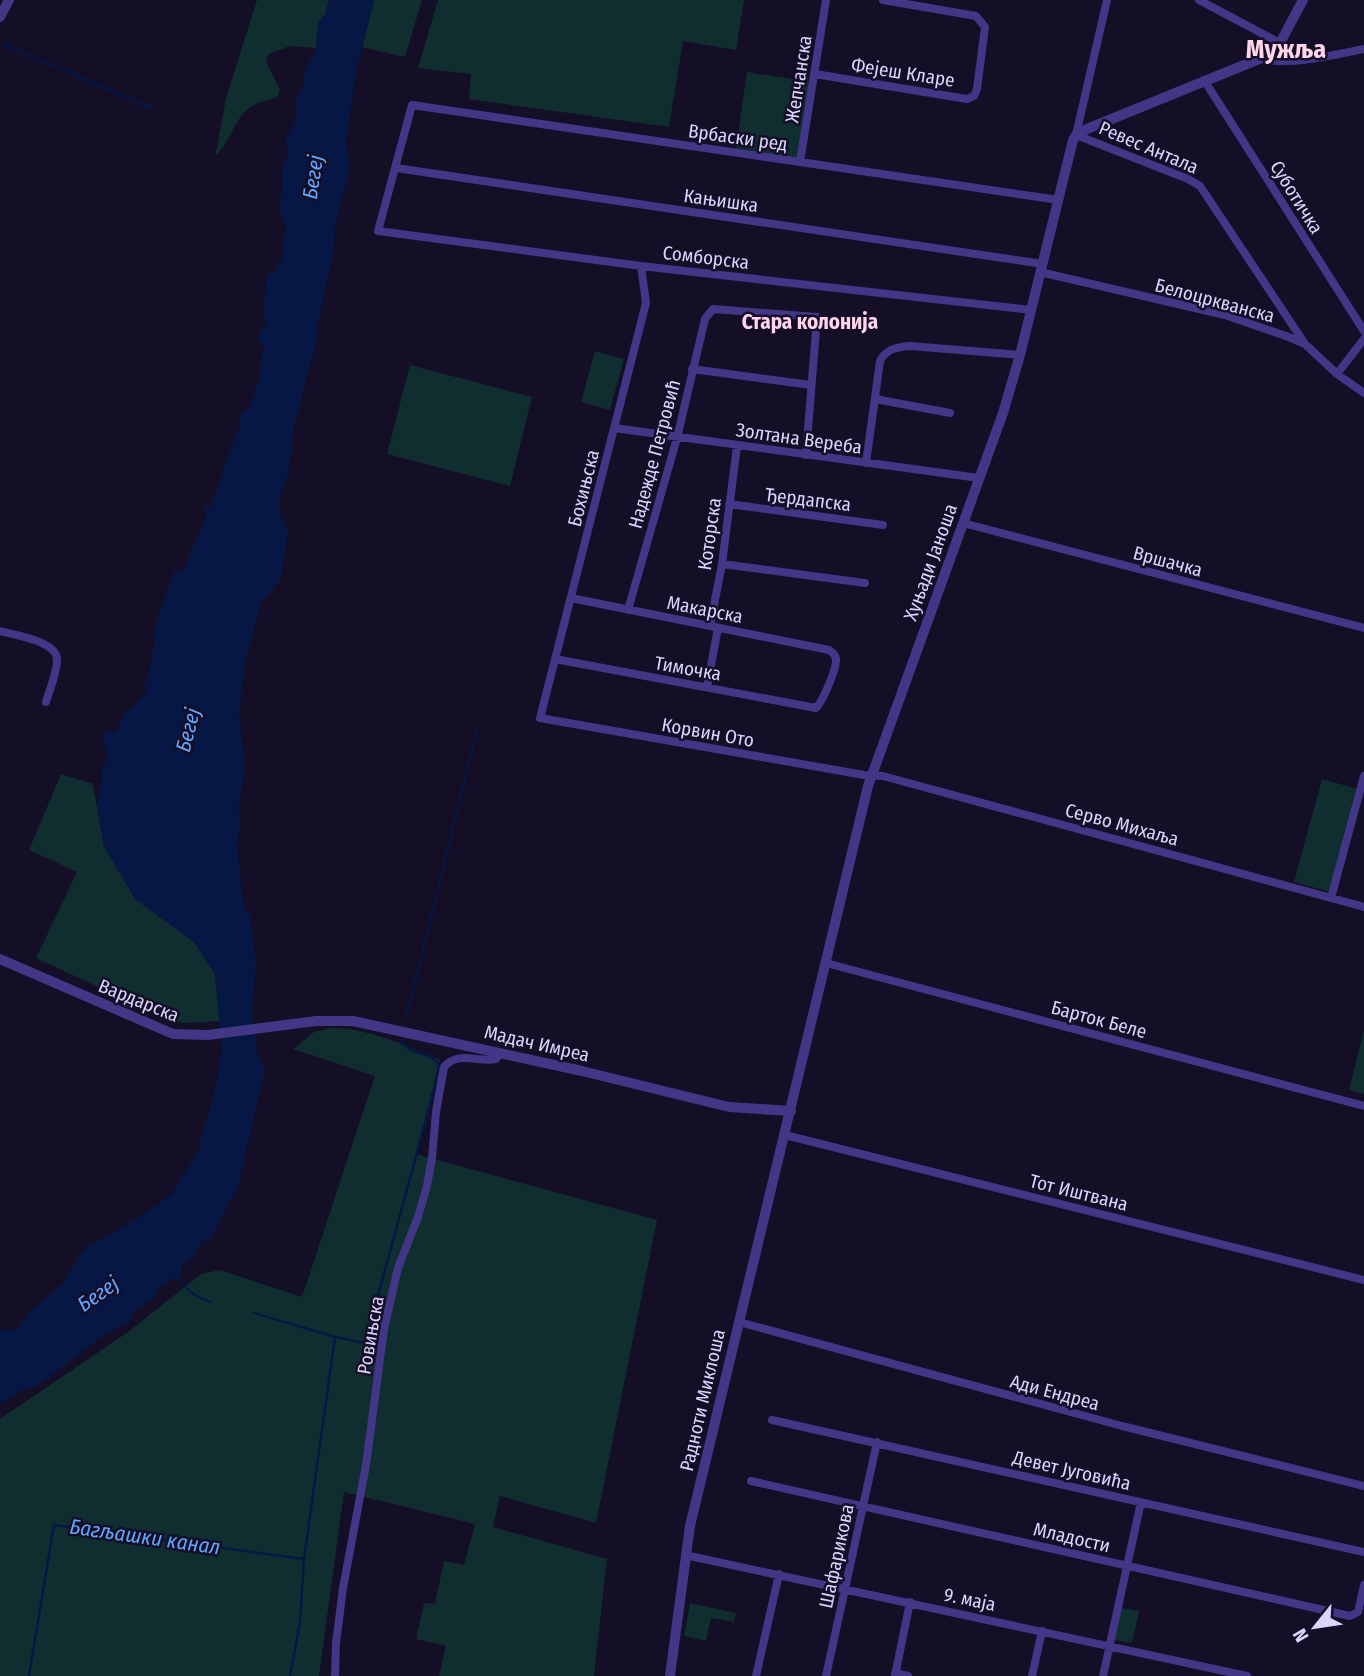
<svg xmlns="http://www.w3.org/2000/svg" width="1364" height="1676" font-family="'Fira Sans Condensed',sans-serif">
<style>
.green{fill:#102e30}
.water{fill:#071745}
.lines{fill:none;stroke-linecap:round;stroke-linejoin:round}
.stream{stroke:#071745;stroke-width:2.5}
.minor{stroke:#423687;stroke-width:8}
.tertiary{stroke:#423687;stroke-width:10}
.labels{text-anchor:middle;stroke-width:5;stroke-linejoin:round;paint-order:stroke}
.street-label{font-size:19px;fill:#dcd3ff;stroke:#140e26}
.water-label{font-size:21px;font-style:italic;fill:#61a5ff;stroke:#140e26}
.neighbourhood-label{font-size:21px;font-weight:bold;fill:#ffd5eb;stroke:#140e26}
.district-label{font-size:26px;font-weight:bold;fill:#ffd5eb;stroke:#140e26}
</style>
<rect width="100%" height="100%" fill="#140e26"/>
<path class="green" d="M257 0H329L325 15 318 23 316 48 290 46 269 54 266 61 280 90 277 98C231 105 239 133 215 157L226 98Z
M374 0H422L405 57 362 47Z
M438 0H744L736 50 683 41 669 127 469 99 471 74 418 68Z
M747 72 811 82 799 159 736 149Z
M595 351 624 359 610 410 581 402Z
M410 365 532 397 510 486 387 454Z
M61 774 93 784 104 846 135 899 194 942 215 974 220 1021 185 1023 167 1019 36 958 77 872 29 850Z
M1322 779 1358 789 1330 892 1294 882Z
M330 1028C370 1028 404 1045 440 1060L416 1154 657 1220 596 1523 500 1496 493 1527 607 1559 594 1676H439L446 1646 416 1639 424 1603 435 1604 444 1561 464 1565 475 1524 344 1492 319 1676H0V1419L128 1332 201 1274 220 1270 302 1297 375 1076 293 1049 314 1032Z
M1364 1030V1094L1349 1090Z
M690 1603 736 1613 734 1622 711 1618 706 1641 684 1636Z
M1121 1608 1139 1611 1132 1643 1114 1640Z"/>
<path class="water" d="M329 0H374L356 73 346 143 350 168 335 226 334 250 317 326V339L294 426 289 472 281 490 279 511 288 533 280 581 261 603 245 661 239 715 245 766 239 805 240 831 237 840 243 904 250 916 256 963 252 1014 257 1052 265 1069 238 1187 210 1239 203 1241 194 1256 182 1265 180 1280 174 1278 159 1288 153 1299 136 1310 130 1321 103 1336 39 1385 20 1391 0 1404V1330H17L29 1313 63 1283 83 1250 141 1216 171 1195 200 1148 201 1136 213 1099 222 1050 215 974 194 942 135 899 104 846 97 804 102 778V768L108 758 102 737 107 729 112 733 117 730 123 714C133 709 137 701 146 693L144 683 148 678 155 639 152 635 175 570 182 573 204 521 207 512 202 507 203 505 210 508 239 427 242 411 245 412 255 395 254 387 259 384 263 344 257 338 266 324 263 310 267 274 275 273 284 254 282 252 286 225 280 213 282 168 287 157 286 137 296 121 295 100 303 87 305 70 316 48 318 23 325 15Z"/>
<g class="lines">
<path class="stream" d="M5 45 152 108
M407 1015 477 730
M178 1277C187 1291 195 1297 211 1302
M254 1313 335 1337 304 1559 300 1622 290 1676
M335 1337 365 1343 438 1076 439 1064C429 1050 408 1057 401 1039
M29 1676 54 1525 304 1559"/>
<path class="minor" d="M1107 0 1076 135 1188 179 1200 186 1305 344
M1199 0 1280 43
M1259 59C1295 65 1329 56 1364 49
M815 74 967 99 974 96 977 89 985 27 976 16 883 0
M1204 80 1364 331
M800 162 826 0
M396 168 1043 264
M641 266 646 303 540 718 864 775 883 776 1364 907
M1040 272 1225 315 1286 336 1305 344 1337 374 1364 393
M1031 310 641 266 378 231 412 105 1059 200
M692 369 811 385
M1337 374 1364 339
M875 399 950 413
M614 428 979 478
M866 463 880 361C886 349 897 347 910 346L1020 355
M729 504 883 525
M963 523 1364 628
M722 564 865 583
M628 610 677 438 705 319 713 309 817 317 806 455
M710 626 722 564 737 446
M0 631C15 635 56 641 57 659 58 669 49 692 46 702
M555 659 816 708C823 701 837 668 836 659 835 654 833 653 829 650L571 598
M707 687 718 628
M1331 898 1364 776
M826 963 1364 1106
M785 1135 1364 1280
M739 1322 1122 1426 1364 1486
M772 1420 1364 1552
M751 1481 1350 1616 1358 1612 1364 1585
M685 1555 1247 1676
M895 1673 908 1676
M335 1676 336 1643 343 1588 366 1465 384 1329 398 1268 418 1217 427 1186 432 1158 436 1112 444 1067C459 1050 477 1063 496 1059L500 1053
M756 1676 779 1574
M826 1676 877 1442
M895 1676 910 1602
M1032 1676 1042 1631
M1103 1676 1141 1502"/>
<path class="tertiary" d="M0 17 9 0
M0 959 173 1034 208 1035 316 1021H353L582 1071 729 1107 791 1111
M670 1676 690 1526 868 786 1003 413 1020 355 1073 140 1076 135 1087 129 1259 59 1280 43 1303 0"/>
</g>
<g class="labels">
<g class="street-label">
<text transform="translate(903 72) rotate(9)" y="7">Фејеш Кларе</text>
<text transform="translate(798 79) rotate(-81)" y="7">Жепчанска</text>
<text transform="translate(738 137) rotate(8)" y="7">Врбаски ред</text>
<text transform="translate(1149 147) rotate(23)" y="7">Ревес Антала</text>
<text transform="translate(1297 197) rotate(58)" y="7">Суботичка</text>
<text transform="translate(721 200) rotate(8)" y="7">Кањишка</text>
<text transform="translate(706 257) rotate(7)" y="7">Сомборска</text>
<text transform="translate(1215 300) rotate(15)" y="7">Белоцркванска</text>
<text transform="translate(799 438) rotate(8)" y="7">Золтана Вереба</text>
<text transform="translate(654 454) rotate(-75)" y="7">Надежде Петровић</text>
<text transform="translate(583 488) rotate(-76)" y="7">Бохињска</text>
<text transform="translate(808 499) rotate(7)" y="7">Ђердапска</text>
<text transform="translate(709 534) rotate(-82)" y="7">Которска</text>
<text transform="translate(1168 561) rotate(15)" y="7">Вршачка</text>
<text transform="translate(930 562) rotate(-70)" y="7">Хуњади Јаноша</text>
<text transform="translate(705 609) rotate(11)" y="7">Макарска</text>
<text transform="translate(688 668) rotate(10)" y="7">Тимочка</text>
<text transform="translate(708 732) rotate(10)" y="7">Корвин Ото</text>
<text transform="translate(1122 824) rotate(15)" y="7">Серво Михаља</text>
<text transform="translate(139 1000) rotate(22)" y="7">Вардарска</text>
<text transform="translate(1099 1019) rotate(15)" y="7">Барток Беле</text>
<text transform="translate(537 1043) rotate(13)" y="7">Мадач Имреа</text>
<text transform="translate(1079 1192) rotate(14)" y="7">Тот Иштвана</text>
<text transform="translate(370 1335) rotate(-80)" y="7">Ровињска</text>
<text transform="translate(1055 1392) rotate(15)" y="7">Ади Ендреа</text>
<text transform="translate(702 1400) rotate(-77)" y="7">Радноти Миклоша</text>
<text transform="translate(1072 1470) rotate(13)" y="7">Девет Југовића</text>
<text transform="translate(1072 1537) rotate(13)" y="7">Младости</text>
<text transform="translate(836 1556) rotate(-78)" y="7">Шафарикова</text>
<text transform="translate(970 1599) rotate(12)" y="7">9. маја</text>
</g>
<g class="water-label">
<text transform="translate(313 177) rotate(-82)" y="7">Бегеј</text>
<text transform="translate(188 730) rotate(-76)" y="7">Бегеј</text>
<text transform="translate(98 1294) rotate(-35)" y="7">Бегеј</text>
<text transform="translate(145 1537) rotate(8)" y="7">Багљашки канал</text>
</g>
<g class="neighbourhood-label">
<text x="810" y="329">Стара колонија</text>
</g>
<g class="district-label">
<text x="1286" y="58">Мужља</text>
</g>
</g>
<g transform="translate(1315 1627) rotate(240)" stroke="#140e26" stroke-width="5" paint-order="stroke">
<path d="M0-5L12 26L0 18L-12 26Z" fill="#dcd3ff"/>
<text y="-10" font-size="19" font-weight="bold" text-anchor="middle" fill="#dcd3ff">N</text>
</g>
</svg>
